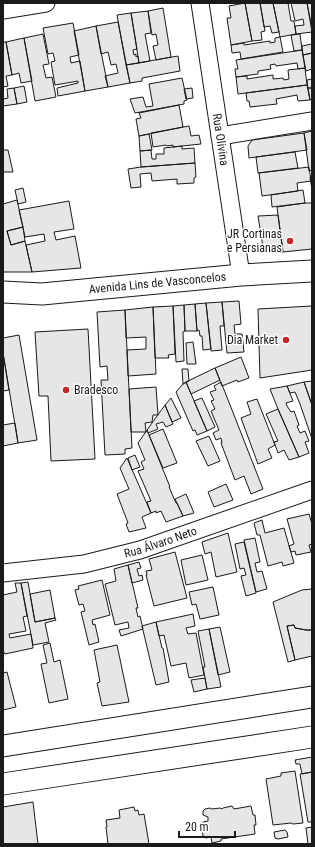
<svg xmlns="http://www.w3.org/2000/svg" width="315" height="847" font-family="'Roboto Condensed',sans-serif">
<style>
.building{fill:#e6e6e6;stroke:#1a1a1a}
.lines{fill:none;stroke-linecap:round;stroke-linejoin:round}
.minor-casing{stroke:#1a1a1a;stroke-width:19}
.tertiary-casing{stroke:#1a1a1a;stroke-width:23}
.minor{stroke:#fff;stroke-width:17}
.tertiary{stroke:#fff;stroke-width:21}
.poi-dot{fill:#c62828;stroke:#fff;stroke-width:1.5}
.labels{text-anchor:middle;stroke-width:3;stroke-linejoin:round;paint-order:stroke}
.street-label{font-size:12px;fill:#1a1a1a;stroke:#fff}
.poi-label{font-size:12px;fill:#1a1a1a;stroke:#fff;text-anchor:end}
</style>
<rect width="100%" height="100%" fill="#fff"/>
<path class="building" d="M245 3H260L265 31 261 32 262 40 252 41Z
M245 3 252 41 231 45 227 18H231L229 6Z
M260 3H273L279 32 272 33 270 26 264 27Z
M273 3H288L291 21H294L296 34 280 37Z
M291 3H307L312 32 296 34 295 26 304 25 303 19 295 21Z
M307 3H312V28Z
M163 8 171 57 156 60 153 46 158 45 156 34 152 35 148 11Z
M148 11 151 33 145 34 150 61 139 63 131 13Z
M131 13 137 49 133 50 134 55 136 54V57L138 56 139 63 126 65 117 15Z
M118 22 130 83 108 87 105 76 118 73 116 64 111 65 108 52 101 54 96 26Z
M73 23 79 55 70 57 71 63 80 61 85 91 58 96 57 88 78 83V81L55 85 51 62 55 61 53 53 48 54 43 28Z
M96 26 108 87 85 91 74 31Z
M43 34 49 64 43 65 46 78 52 77 56 97 35 101 24 38Z
M300 34 302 50 294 51 291 35Z
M280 37 283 52 241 59 240 52 232 53 231 45 244 43V45L270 41V43L275 42V38Z
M24 38 32 81 21 83 19 73 12 75 6 42Z
M3 42H6L12 75 6 76 8 86 3 87Z
M312 44V53L303 55 302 46Z
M302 50 305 68 298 69 297 63 276 66 275 64 270 65 271 69 258 71V74L236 77 235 69H238L236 60Z
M312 53V69L306 71 303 55Z
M178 56 180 71 142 78V81L130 83 126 65Z
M305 68 307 85 238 94 236 77 247 76V79L273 75V79L283 78 284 80 289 79 288 70Z
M182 78 187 100 184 101V104L135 113 130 99 143 97 146 107 153 106 149 84Z
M312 79V88H308L307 80Z
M307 85 310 100 298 101 297 95 276 99 277 104 250 107 249 101H247L246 93Z
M24 86 27 102 17 104 14 88Z
M14 88 17 104 3 106V99L8 98 7 89Z
M192 88 193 98 186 99 184 89Z
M308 88H312V99L310 100Z
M179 105 183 127 139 136 136 119 141 118 139 113Z
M189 126 191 136 199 135 201 144 173 147V145L167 146 166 145 153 147 151 133Z
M312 131V170L309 171 304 133Z
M304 133 307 150 249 158 248 146 252 140Z
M149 134 152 150 140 151 139 136Z
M182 146V149L194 148 195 163 141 167 140 151 151 150 152 159H156V154H164V148Z
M3 150H8L13 172H3Z
M295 152 298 168 258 173 256 157Z
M195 163 196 177 194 178V183L177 184V179L152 181 151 173 140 174 141 187 131 188 128 169 141 167Z
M309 167 311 181 297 183 298 191 262 196 259 173Z
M310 177H312V190Z
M23 188 26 202 18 204 15 190Z
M303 190 305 203 272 207 271 195Z
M17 200 23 227 7 231 11 245 25 241 32 272H3V202V204Z
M69 201 74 229 54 232 56 240 75 236 81 268 32 272 26 245 45 241 44 234 25 237 19 210Z
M305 203H312V249L283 252 277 207Z
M278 215 283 252H270L263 247 258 216Z
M23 227 25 241 11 245 7 231Z
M239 301 241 324 234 325 235 334H242L244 352 227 353 222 302Z
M222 302 224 326H220L222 350 211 351 206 303Z
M206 303 211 349 203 350 202 336H200L199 330 197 331 195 304Z
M195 304 197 331H185L184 305Z
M184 305 185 331 183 332 184 361 176 362 173 306Z
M173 306 175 354 168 355 169 358H155L153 307Z
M312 306V370L260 378 258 309Z
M153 307 156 374 128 376 127 350 146 349V337L126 338 125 310Z
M125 310 132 448 125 449V454L105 455 101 380H108L107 366 100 367 97 312Z
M88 329 95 459 51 461 48 396H39L35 332Z
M19 335 37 440 18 443 3 353V338Z
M193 342 196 364H187L186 343Z
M3 353 9 390 3 391Z
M241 357 249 378 238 382 237 380 222 386 215 368Z
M215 368 220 380 191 394 186 382Z
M182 369H188L189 381 183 384Z
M312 381V405L304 382Z
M186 382 207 431 197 435 195 430 193 431 176 392 183 384Z
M221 382 263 489 251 494 244 476 235 480 221 443H222L221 438 216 440 213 433 219 430 211 411 215 409 211 401 214 400 210 392 216 390 214 386Z
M304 382 312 405V439L300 404 295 392 290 393 287 386Z
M287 386 293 401 286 403 287 406 291 412 294 411 299 425 297 426 300 433 305 431 309 441 305 442 309 453 299 457 278 409 270 389Z
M156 387 158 415H153L152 422 145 423 146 432H131L129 389Z
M171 398 181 418 172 422 165 405Z
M202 398 215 427 207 431 194 401Z
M257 399 275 445 268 449 272 458 258 464 241 418 251 414 247 402Z
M165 405 173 424 166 427 163 422 156 424 158 429 148 433 147 430Z
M278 409 299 457 289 460 284 450 278 453 274 442 278 441 266 414Z
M15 423 18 443 3 446V425Z
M163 429 177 463 163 468 149 435Z
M147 430 170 487H169L176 503H177L183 516 166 522 161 511 156 513V511L151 513 147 502 151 501 138 471 144 469 141 462 145 460 138 443Z
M209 436 220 461 208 466 196 441Z
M135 455 140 467 132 470 128 458Z
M127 458 151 513 142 517 146 528 129 532 126 524 128 523 117 494 129 489 120 468Z
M226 484 233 500 214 507 208 492Z
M186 494 194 513 183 516 175 499Z
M309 514 312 524V544L309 545 311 552 296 555 295 551 291 552 289 546 294 544 287 519Z
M262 520 265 533 284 528 294 563 283 566 282 562 268 566 260 535H257L254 523Z
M228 533 237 572 216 577 211 552 205 554 202 542Z
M255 538 260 562 255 563 257 572 262 571 267 589 256 592 244 540Z
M244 542 256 593 246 596 241 576 246 575 244 568 240 569 235 544Z
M175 552 187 598 154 606 146 575H147L146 571 152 570 149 559Z
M202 555 208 580 186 585 181 560Z
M139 562 141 568 137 569 139 576 142 575 143 580 132 583 128 565Z
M128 565 138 608H136L138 617 140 616 143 629 121 636 119 630 129 628 128 622 115 625 105 584 116 581 114 569Z
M102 580 110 615 92 620 93 625 95 624 99 642 89 645 81 612 85 611 83 604 79 605 75 590 79 589 78 586Z
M28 582 35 622 55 618 56 620 45 623 49 642 33 645 21 583Z
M15 583H21L27 616 23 617 26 631 9 634 10 638 31 634 33 648 5 654 3 651V592V595L17 592Z
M213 587 219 615 200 619 196 604 192 605 189 592Z
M312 589V630H306L295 628 294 625 287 626 295 660 288 662 273 602 302 590Z
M50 590 55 618 35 622 30 594Z
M193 614 195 626 186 628 188 634 196 633 204 675 189 678 186 663 171 666 164 635 159 636 156 622Z
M156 622 162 648H163L169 682 156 685 142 626Z
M294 625 295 628 306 630H312V656L295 660 287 626Z
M220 627 230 672 218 675 209 629Z
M209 629 221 687 207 689 203 667H205L198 631Z
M50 643 54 662 60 660 68 699 49 703 41 664 47 663 43 645Z
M117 645 129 702 102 706 97 683 100 682 94 650Z
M7 672 16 707 3 710V673Z
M205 678 207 689 194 692 191 680Z
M312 757V772L302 774 300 764H296L295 760Z
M295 771 303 823 293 824 291 823 273 825 266 779 281 776V773Z
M312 772V822H308L300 774Z
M33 802 38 844H3V807Z
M232 806 234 809 251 806 253 815H255L256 825H254L255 834 221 839V841L212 843 211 837 206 838 203 836 201 824 203 822 208 821V817L203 815V811L205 809 210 808 212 809 220 808 222 809 223 808Z
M134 807 135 811 138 810 139 815 144 814 149 844H108L106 827H107L106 820 120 818 119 810Z
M312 827V844H308L306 828Z
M285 830 287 832 288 837 278 839 275 838 274 832Z"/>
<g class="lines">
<defs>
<g id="minor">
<path id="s1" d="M200 3 241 275"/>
<path d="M3 10 46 3"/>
<path d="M220 136 312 121"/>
<path id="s2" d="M3 573 84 564 140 550 312 490"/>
</g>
<g id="tertiary">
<path id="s3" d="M3 292 42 294 241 275 312 271"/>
<path d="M3 746 312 697"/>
<path d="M3 784 312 737"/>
</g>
</defs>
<use href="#minor" class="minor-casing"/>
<use href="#tertiary" class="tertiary-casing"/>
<use href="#minor" class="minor"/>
<use href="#tertiary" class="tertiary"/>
</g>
<g class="poi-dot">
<circle cx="290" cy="241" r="4"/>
<circle cx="286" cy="340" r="4"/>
<circle cx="66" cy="390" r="4"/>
</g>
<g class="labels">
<g class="street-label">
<text dy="4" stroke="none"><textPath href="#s1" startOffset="138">Rua Olivina</textPath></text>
<text dy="4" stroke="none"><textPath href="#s3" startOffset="155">Avenida Lins de Vasconcelos</textPath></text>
<text dy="4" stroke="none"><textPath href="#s2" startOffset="161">Rua Álvaro Neto</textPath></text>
</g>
<g class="poi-label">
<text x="282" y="238">JR Cortinas<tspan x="282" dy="14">e Persianas</tspan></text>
<text x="278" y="344">Dia Market</text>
<text x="74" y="394" text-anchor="start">Bradesco</text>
</g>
</g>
<rect width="315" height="847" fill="none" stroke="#1a1a1a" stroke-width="8"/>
<path d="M179 831v6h56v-6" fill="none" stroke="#1a1a1a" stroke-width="2"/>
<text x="185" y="831" font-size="12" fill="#1a1a1a" stroke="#ffffff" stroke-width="3" paint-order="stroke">20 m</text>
</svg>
